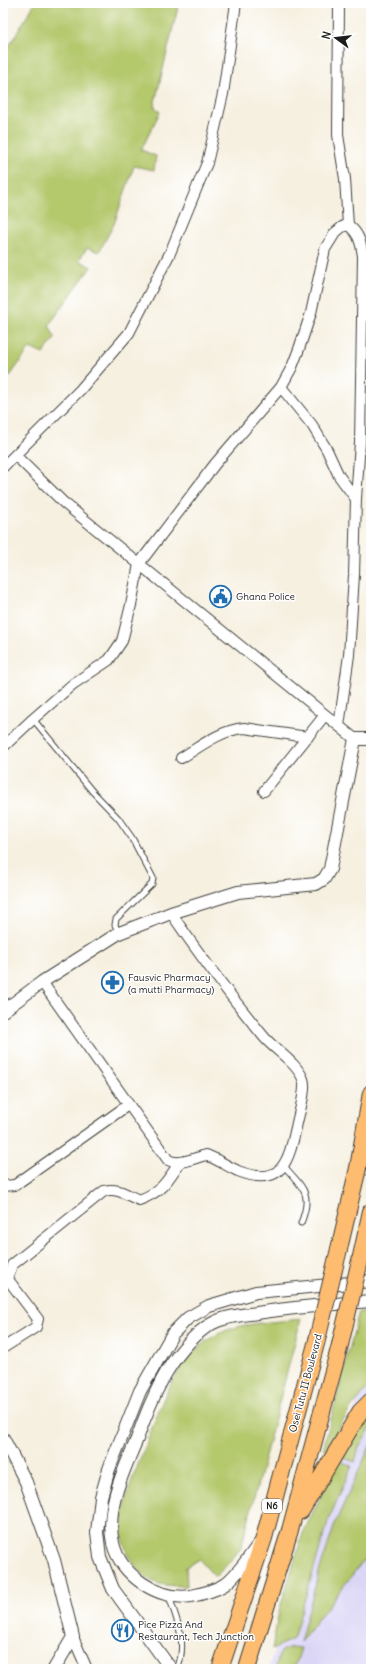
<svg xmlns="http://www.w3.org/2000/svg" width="374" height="1672" font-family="Delius,sans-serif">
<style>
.built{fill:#dcd6f6}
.green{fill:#b4c86c;stroke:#687244}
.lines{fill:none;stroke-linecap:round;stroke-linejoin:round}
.service-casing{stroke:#3d3c39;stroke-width:7}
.minor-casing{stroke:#3d3c39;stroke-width:12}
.tertiary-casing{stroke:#3d3c39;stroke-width:14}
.trunk-casing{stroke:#3d3c39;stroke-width:18}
.service{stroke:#fff;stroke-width:5}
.minor{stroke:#fff;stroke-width:10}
.tertiary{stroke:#fff;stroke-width:12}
.trunk{stroke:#febc71;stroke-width:16}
.trunk-bridge-casing{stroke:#3d3c39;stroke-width:18;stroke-linecap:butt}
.trunk-bridge{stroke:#febc71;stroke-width:16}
.labels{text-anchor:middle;stroke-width:3;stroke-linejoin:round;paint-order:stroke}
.shield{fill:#fff;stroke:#606060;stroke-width:1}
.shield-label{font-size:9px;font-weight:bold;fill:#1c1c1c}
.poi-label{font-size:10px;fill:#1c1c1c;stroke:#fff;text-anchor:start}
.street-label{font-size:10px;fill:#1c1c1c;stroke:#fff}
</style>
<rect width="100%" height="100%" fill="#fff"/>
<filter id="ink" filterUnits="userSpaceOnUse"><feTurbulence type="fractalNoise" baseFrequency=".025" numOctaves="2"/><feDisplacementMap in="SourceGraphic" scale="8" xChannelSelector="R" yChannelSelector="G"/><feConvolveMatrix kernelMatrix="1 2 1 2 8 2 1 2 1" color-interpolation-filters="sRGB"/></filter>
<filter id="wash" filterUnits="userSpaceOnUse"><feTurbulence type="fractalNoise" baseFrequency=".012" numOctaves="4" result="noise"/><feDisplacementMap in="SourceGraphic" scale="16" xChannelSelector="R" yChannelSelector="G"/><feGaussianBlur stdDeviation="0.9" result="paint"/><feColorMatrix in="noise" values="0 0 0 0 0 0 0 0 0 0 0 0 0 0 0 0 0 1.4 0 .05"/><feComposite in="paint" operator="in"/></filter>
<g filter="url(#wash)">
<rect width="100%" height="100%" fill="#f6f0e0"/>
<path class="built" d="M371 1361V1669H268Z"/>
<path class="green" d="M35 3H179L154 106 160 112 141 150 156 156 154 170 134 166 114 224 99 252 87 248 79 260 91 267 49 325 55 338 43 354 30 348 10 376 3 372V56Z
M371 1311V1384L351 1408 326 1449H323L359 1312Z
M301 1319 241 1548 228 1564 215 1577 199 1559 186 1567 187 1586C179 1586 169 1586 160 1584 151 1582 144 1576 138 1569 105 1534 131 1483 146 1445 160 1406 173 1365 208 1340 235 1321 270 1323 301 1319Z
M371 1411V1428L359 1447 355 1462 341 1457Z
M371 1444V1563L363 1561 300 1642 319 1572 336 1521Z
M338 1460 352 1466 328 1521 293 1639 272 1649 279 1611 303 1533Z
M290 1647 301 1648 294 1669H275L280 1652Z"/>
</g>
<g filter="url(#ink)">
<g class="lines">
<defs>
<path id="service" d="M33 719 92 791 118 818 132 838 153 878 152 884 116 919 115 925 119 933
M284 1166C303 1188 313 1193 301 1223
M169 1596C177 1621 188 1643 177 1669"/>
<path id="minor" d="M339 3 338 135 345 179 348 225
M281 387 312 425 327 450 339 476 356 499
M16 456 64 503 355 739
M3 467 80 390 129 333 170 253 207 163 223 94 236 3
M3 747 33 719 73 684 109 660 122 641 131 605 139 564 215 464 281 387 292 367 299 349 311 313 325 249 335 233 342 227 348 225C359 233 361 243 363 256L360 443 356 499 354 575 349 655 339 726
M181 758C201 746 221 730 244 728L308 737
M264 791 325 715
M42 982 168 1160C179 1166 194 1158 206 1155 217 1159 227 1166 238 1171 284 1189 289 1159 297 1123 299 1113 307 1088 303 1079 297 1063 275 1050 264 1037 231 997 200 956 171 913
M3 1186 15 1185 128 1105
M3 1348 36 1327 38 1319 10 1282 8 1277 12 1265 104 1191C117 1187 127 1195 139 1200 162 1192 167 1181 180 1162
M73 1637 87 1669"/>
<path id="tertiary" d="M3 1011 42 982 119 933 171 913 238 892 316 884 324 879 330 869 355 739H371
M3 1438 26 1482 54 1560 73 1637 54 1669
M258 1545C251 1555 233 1580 222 1586 213 1591 201 1594 191 1596 159 1601 120 1575 113 1543 105 1508 124 1470 137 1439 144 1419 152 1399 162 1380 172 1361 193 1333 213 1323 226 1316 243 1315 257 1313 295 1307 333 1304 371 1301
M171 1669 113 1589 100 1557 97 1532 101 1497 109 1469 140 1391 173 1333 188 1318 209 1306 256 1292 371 1281"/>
<path id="trunk" d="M339 1249 358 1168 371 1093
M362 1252 371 1211
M301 1511 360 1412 371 1401
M220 1669 264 1538 317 1340
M247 1669 290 1530 340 1345"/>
</defs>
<use href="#service" class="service-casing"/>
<use href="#minor" class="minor-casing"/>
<use href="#tertiary" class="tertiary-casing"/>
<use href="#trunk" class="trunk-casing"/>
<use href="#service" class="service"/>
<use href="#minor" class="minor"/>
<use href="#tertiary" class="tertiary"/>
<use href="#trunk" class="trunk"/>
<defs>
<path id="trunk-bridge" d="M317 1340 339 1249
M340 1345 362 1252"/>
</defs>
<use href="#trunk-bridge" class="trunk-bridge-casing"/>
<use href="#trunk-bridge" class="trunk-bridge"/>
</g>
</g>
<defs>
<symbol id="civic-ring" viewBox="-11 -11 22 22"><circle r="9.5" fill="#fff" stroke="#1f6fb2" stroke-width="1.5"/><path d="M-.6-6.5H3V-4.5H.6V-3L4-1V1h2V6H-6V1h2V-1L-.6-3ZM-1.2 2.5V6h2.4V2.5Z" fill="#1f6fb2"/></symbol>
<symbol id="pharmacy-ring" viewBox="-11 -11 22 22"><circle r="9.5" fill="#fff" stroke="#1f6fb2" stroke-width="1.5"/><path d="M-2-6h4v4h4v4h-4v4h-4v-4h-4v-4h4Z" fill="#1f6fb2"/></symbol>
<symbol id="restaurant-ring" viewBox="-11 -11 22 22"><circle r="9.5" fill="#fff" stroke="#1f6fb2" stroke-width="1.5"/><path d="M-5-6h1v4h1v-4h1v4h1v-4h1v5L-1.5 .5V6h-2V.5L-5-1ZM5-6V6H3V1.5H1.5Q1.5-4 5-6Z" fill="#1f6fb2"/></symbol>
</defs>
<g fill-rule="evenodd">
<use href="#civic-ring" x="208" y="584" width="25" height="25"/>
<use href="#pharmacy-ring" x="100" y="970" width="25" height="25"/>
<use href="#restaurant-ring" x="110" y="1618" width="25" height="25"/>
</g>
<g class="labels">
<rect class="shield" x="262" y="1499" width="20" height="14" rx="3"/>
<g class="shield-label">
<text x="272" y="1509">N6</text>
</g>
<g class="poi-label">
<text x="236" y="600">Ghana Police</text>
<text x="128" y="981">Fausvic Pharmacy<tspan x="128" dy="12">(a mutti Pharmacy)</tspan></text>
<text x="138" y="1628">Pice Pizza And<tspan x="138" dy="12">Restaurant, Tech Junction</tspan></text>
</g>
<g class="street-label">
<text transform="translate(305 1383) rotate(-75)" y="4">Osei Tutu II Boulevard</text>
</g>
</g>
<rect width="374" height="1672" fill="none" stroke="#fff" stroke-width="16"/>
<g transform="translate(336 38) rotate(285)" stroke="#ffffff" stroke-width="3" paint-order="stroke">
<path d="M0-3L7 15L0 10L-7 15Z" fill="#1c1c1c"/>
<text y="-6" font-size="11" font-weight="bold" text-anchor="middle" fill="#1c1c1c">N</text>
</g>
</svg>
